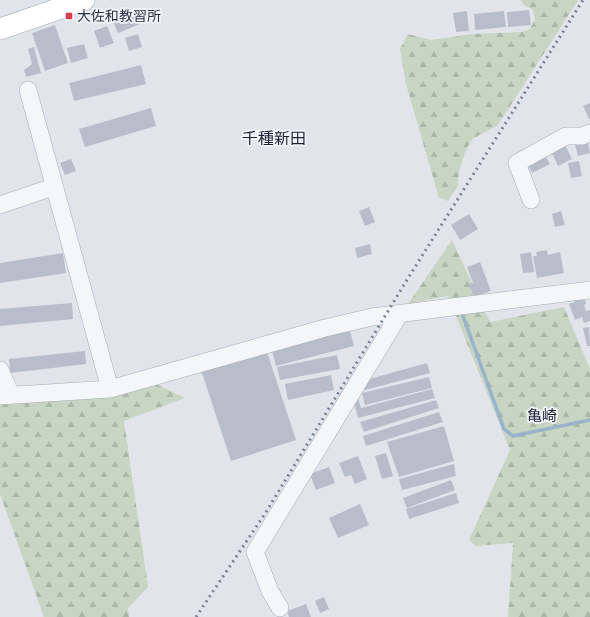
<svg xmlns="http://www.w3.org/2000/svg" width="590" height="617" font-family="Jost,'Noto Sans JP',sans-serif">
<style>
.forest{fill:url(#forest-firs)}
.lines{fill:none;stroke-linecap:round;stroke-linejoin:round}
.stream{stroke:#9ab3cd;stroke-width:3.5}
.building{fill:#b8bec9}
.minor-casing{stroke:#a6acb6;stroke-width:18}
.major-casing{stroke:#a0a9b8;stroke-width:22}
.minor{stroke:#f4f6f9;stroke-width:17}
.major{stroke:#fff;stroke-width:21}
.rail{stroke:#798496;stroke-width:3;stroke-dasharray:2 4;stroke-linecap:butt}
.poi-dot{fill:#d83e55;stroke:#f1f4f8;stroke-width:1.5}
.labels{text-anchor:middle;stroke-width:3.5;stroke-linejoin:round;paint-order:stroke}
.poi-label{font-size:14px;fill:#283244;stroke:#f1f4f8;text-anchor:start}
.neighbourhood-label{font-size:15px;fill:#1a2335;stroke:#f1f4f8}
.quarter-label{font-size:16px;fill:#1a2335;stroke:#f1f4f8}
</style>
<defs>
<pattern id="forest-firs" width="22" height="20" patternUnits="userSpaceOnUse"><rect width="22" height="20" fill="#c7d5c2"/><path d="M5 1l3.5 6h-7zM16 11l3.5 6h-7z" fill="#abb7a8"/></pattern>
</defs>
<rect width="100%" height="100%" fill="#e1e5eb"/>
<path class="forest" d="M520 0H578L498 125 472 139 465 152 459 172 458 186 448 201 439 198 406 84 400 49 408 34 431 40 472 34 522 32 530 29 535 19 532 9 525 6Z
M452 240 490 322 564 307 590 369V617H508L513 543 476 546 469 540 510 450 448 296 408 304Z
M156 384 185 398 124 421 148 587 128 608 129 617H44L0 494V400Z"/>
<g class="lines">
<path class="stream" d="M463 316 504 429 513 436 590 420"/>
</g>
<path class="building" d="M134 10 140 24 118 33 112 19Z
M529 10 531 25 508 27 507 12Z
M467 11 469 31 456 32 453 13Z
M504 11 506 27 475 30 474 14Z
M55 25 68 63 45 71 32 33Z
M107 26 114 43 100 48 94 31Z
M138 34 142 47 129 51 125 38Z
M84 44 88 58 71 63 67 48Z
M34 47 41 73 26 77 24 70 32 64 28 49Z
M141 65 146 84 74 101 69 83Z
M590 103V119H589L583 106Z
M151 108 156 126 85 147 79 129Z
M587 137 590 153 578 156 574 141Z
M563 141 572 159 558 166 549 147Z
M545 155 550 164 532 173 527 164Z
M71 159 76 171 65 175 60 163Z
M579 161 582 176 571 178 568 163Z
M369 207 375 222 365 226 359 211Z
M561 211 565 225 555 227 552 214Z
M469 214 478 229 460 240 451 225Z
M370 244 372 254 357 258 355 248Z
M547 250 548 255 560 252 564 273 537 278 533 256H537L536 252Z
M531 252 534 272 523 273 520 254Z
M63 253 66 273 0 283V263Z
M480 262 491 291 474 297 469 284 473 283 467 267Z
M582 292 586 304 584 305 586 311 590 310V321L584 323 582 317 575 320 569 304 575 302 572 295Z
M72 303 73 319 0 326V309Z
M349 327 354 346 276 366 271 346Z
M589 327 590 346H587L583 328Z
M266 349 296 440 231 461 201 370Z
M85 351 86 364 10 373 9 359Z
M337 355 340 369 280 380 277 367Z
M427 363 430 373 365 390 362 381Z
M331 375 334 390 288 400 285 384Z
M429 377 432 388 365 405 362 393Z
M432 389 435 398 358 418 353 399 358 398 361 408Z
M436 400 439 408 364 432 360 422Z
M439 412 443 422 366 446 363 436Z
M444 426 454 461 399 477 387 442Z
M386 453 393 476 382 479 375 456Z
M358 456 367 479 355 484 351 475 345 477 339 463Z
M454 464 456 476 402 490 399 479Z
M329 467 335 483 316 490 310 474Z
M451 480 455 490 407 508 403 498Z
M456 493 459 503 409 519 406 509Z
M360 504 369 525 338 538 329 518Z
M324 597 329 609 320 613 315 601Z
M306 604 311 617H289L287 611Z"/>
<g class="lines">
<defs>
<path id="minor" d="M28 90 110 389
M531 200 517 163 566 136H582L590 133
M0 205 53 187
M0 370 11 395
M0 396 110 389 325 328 372 317 590 290
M280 608 270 591 255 552 399 315"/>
<path id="major" d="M0 29 84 0"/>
</defs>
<use href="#minor" class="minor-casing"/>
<use href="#major" class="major-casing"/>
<use href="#minor" class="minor"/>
<use href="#major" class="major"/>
<path class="rail" d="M196 617 266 512 410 275 583 0"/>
</g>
<rect class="poi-dot" x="65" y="12" width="8" height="8" rx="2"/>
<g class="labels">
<g class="poi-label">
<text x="77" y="21">大佐和教習所</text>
</g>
<g class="neighbourhood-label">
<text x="542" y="421">亀崎</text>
</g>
<g class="quarter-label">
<text x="274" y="144">千種新田</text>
</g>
</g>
</svg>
